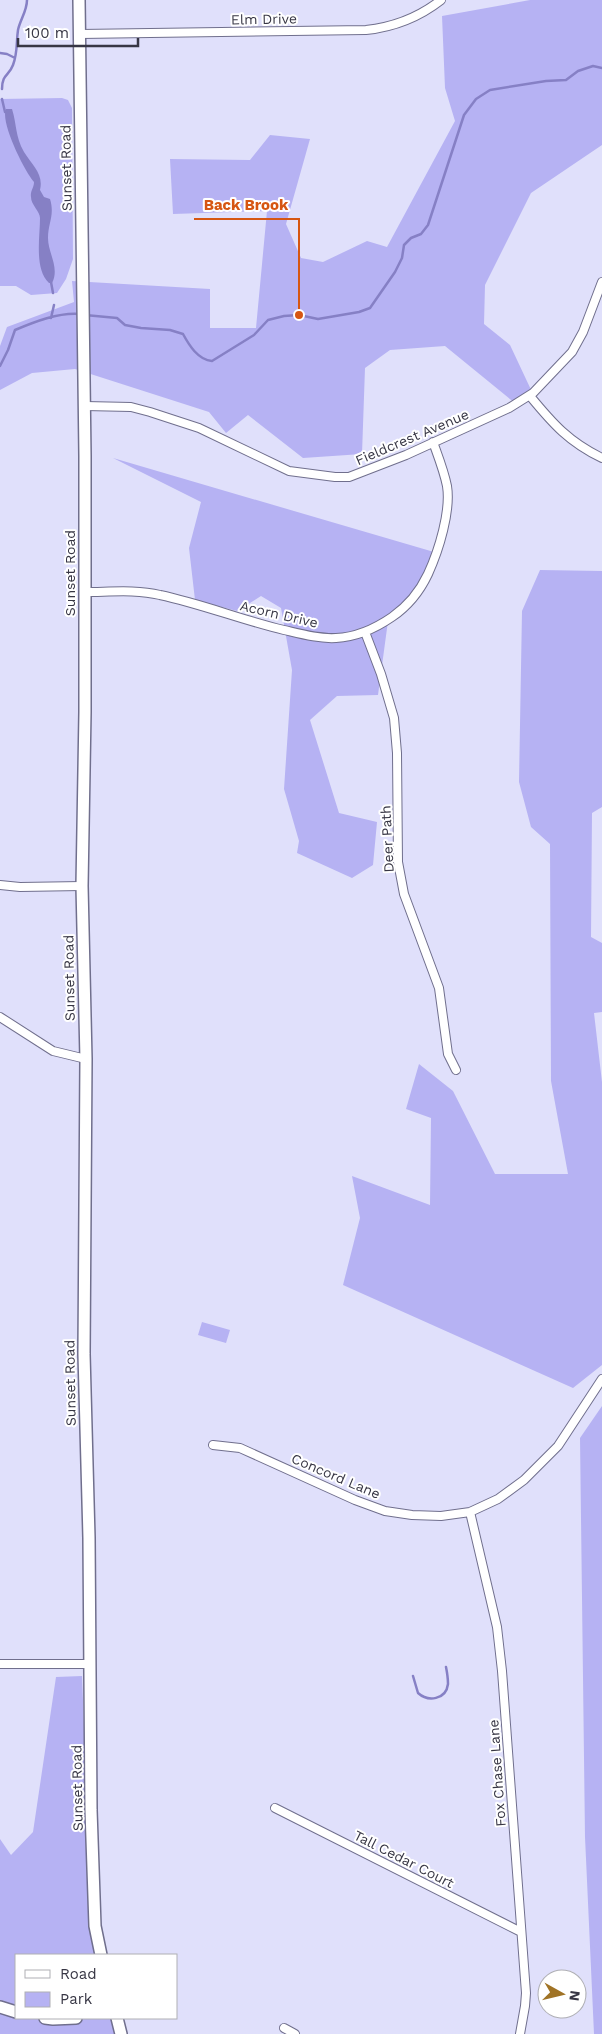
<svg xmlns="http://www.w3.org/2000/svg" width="602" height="2034" font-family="'Work Sans',sans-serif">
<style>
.green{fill:#b6b2f3}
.water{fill:#8680c5}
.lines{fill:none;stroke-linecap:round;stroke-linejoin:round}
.stream{stroke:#8680c5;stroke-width:2.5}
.street-casing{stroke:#706f8d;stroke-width:10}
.secondary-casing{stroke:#706f8d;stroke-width:14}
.street{stroke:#fff;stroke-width:8}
.secondary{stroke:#fff;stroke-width:11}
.labels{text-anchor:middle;stroke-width:4;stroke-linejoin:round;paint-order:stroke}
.street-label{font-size:14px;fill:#373644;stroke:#fff}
.leader{fill:none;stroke:#d65612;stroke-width:2}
.callout-dot{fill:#d65612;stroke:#fff;stroke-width:2}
.callout-label{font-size:15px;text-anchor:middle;font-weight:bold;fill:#d65612;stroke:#fff;stroke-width:4;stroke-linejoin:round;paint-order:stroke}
</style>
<rect width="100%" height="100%" fill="#e0e0fb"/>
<path class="green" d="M530 0H602V145L531 193 485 285 484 324 510 345 533 394 516 404 445 346 390 350 365 368 362 454 303 458 248 415 226 433 209 412 75 369 32 373 0 390V346L7 327 74 302 72 281 210 289V328H256L267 211 173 214 170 159 250 160 270 135 310 139 286 224 301 258 323 262 367 241 387 247 455 121 445 88 442 16Z
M62 98 68 100 72 108 73 259 66 279 57 293 31 295 16 286H0V99Z
M113 458 434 552 412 603 388 621 378 695 337 696 310 720 339 813 377 822 373 865 352 878 297 853 299 841 284 789 292 670 281 608 261 596 237 611 195 600 189 548 201 502Z
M540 570 602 571V807L592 813 591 937 602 943V1012L594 1013 602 1082V1365L573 1388 343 1285 360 1218 352 1176 430 1205 431 1118 406 1109 419 1064 453 1091 495 1174H568L551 1081 550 844 531 827 519 782 522 611Z
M202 1322 230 1330 226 1343 198 1335Z
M602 1406V2034H594L585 1837 580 1438Z
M82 1676 92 1922 100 1955H16V2018H115L120 2034H0V1839L11 1855 33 1832 56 1677Z"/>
<path class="water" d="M6 109H12C17 125 15 136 24 152 32 165 44 174 40 190L44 197 50 199C55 215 48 223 48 238 48 253 60 268 52 283H49C34 269 40 237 40 218 40 211 31 205 31 197 30 191 34 188 34 182 24 170 0 122 6 109Z"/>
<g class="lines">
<path class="stream" d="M0 53 7 54 15 58
M2 89C2 74 9 76 13 65 18 52 16 43 18 30 20 20 27 11 27 0
M2 99 5 112
M51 282 53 293
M85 315 117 318 125 325 141 328 170 330 183 334C189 345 198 360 212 361L254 335 268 320 284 316 299 315 318 319 359 312 370 308 395 272 402 258 404 245 411 238 421 234 428 225 464 115 476 99 490 90 546 81 566 80 578 71 593 66 602 68
M51 318 54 305
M0 366 8 350 15 330C34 322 59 312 80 314
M413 1676 418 1693C428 1702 446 1700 448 1684 448 1679 447 1672 446 1667"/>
<defs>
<path id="street" d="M80 34 366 30C394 27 418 18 441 0
M530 396C553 424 569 442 602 458
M85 406 131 407 150 412 199 428 289 471 335 477H349L406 455 509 408 533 393 572 352 583 332 602 282
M85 592C109 592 136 589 160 595 202 604 242 620 284 630 301 634 319 639 336 638 357 637 376 628 392 617 408 606 420 591 428 574 439 550 451 511 447 486 444 471 438 456 433 442
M365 632 381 674 394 718 397 753 398 862 404 894 439 988 448 1054 456 1070
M0 885 20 887 82 886
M0 1017 53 1051 86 1059
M213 1445 240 1448 355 1500 385 1511 412 1515 441 1516 470 1512 498 1499 524 1480 558 1446 602 1379
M470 1512 497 1627 502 1671 526 1993 525 2006 520 2034
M0 1664H90
M275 1808 521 1932
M284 2028 295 2034"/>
<path id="secondary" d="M79 0 85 456V712L82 886 86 1059 84 1354 89 1538 91 1810 95 1926 101 1955
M0 2007 16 2012
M45 2018 53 2019 76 2018
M117 2018 121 2034"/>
</defs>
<use href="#street" class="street-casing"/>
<use href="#secondary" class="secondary-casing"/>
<use href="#street" class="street"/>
<use href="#secondary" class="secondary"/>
</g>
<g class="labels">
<g class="street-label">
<text transform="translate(264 19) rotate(-1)" y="5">Elm Drive</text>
<text transform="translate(66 168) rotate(-91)" y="5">Sunset Road</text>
<text transform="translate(412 437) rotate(-23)" y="5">Fieldcrest Avenue</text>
<text transform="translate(70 573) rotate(-90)" y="5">Sunset Road</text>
<text transform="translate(279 614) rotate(13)" y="5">Acorn Drive</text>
<text transform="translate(387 839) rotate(-93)" y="5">Deer Path</text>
<text transform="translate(69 978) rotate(-91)" y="5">Sunset Road</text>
<text transform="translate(70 1383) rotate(-91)" y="5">Sunset Road</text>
<text transform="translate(336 1476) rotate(23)" y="5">Concord Lane</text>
<text transform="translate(497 1773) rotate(-94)" y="5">Fox Chase Lane</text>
<text transform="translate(77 1788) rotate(-91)" y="5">Sunset Road</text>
<text transform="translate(404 1859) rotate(27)" y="5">Tall Cedar Court</text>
</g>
</g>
<path class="leader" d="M299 315L299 219H194"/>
<circle class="callout-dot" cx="299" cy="315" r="5"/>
<g class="callout-label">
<text x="246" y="210">Back Brook</text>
</g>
<rect x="15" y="1954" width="162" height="65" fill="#ffffff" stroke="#afafb4"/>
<rect x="25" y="1970" width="25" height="8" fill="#ffffff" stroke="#afafb4"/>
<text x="60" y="1979" font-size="15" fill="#373644">Road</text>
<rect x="25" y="1992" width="25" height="15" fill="#b6b2f3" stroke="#afafb4"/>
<text x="60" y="2004" font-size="15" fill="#373644">Park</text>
<g transform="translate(562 1994) rotate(98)"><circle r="24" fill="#ffffff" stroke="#afafb4"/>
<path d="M0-4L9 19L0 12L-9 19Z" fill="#a07325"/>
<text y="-8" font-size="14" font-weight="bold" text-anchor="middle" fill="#373644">N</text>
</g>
<path d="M18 38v8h120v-8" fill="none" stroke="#373644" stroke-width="2.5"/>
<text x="25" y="38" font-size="15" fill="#373644" stroke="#ffffff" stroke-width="4" paint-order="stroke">100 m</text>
</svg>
